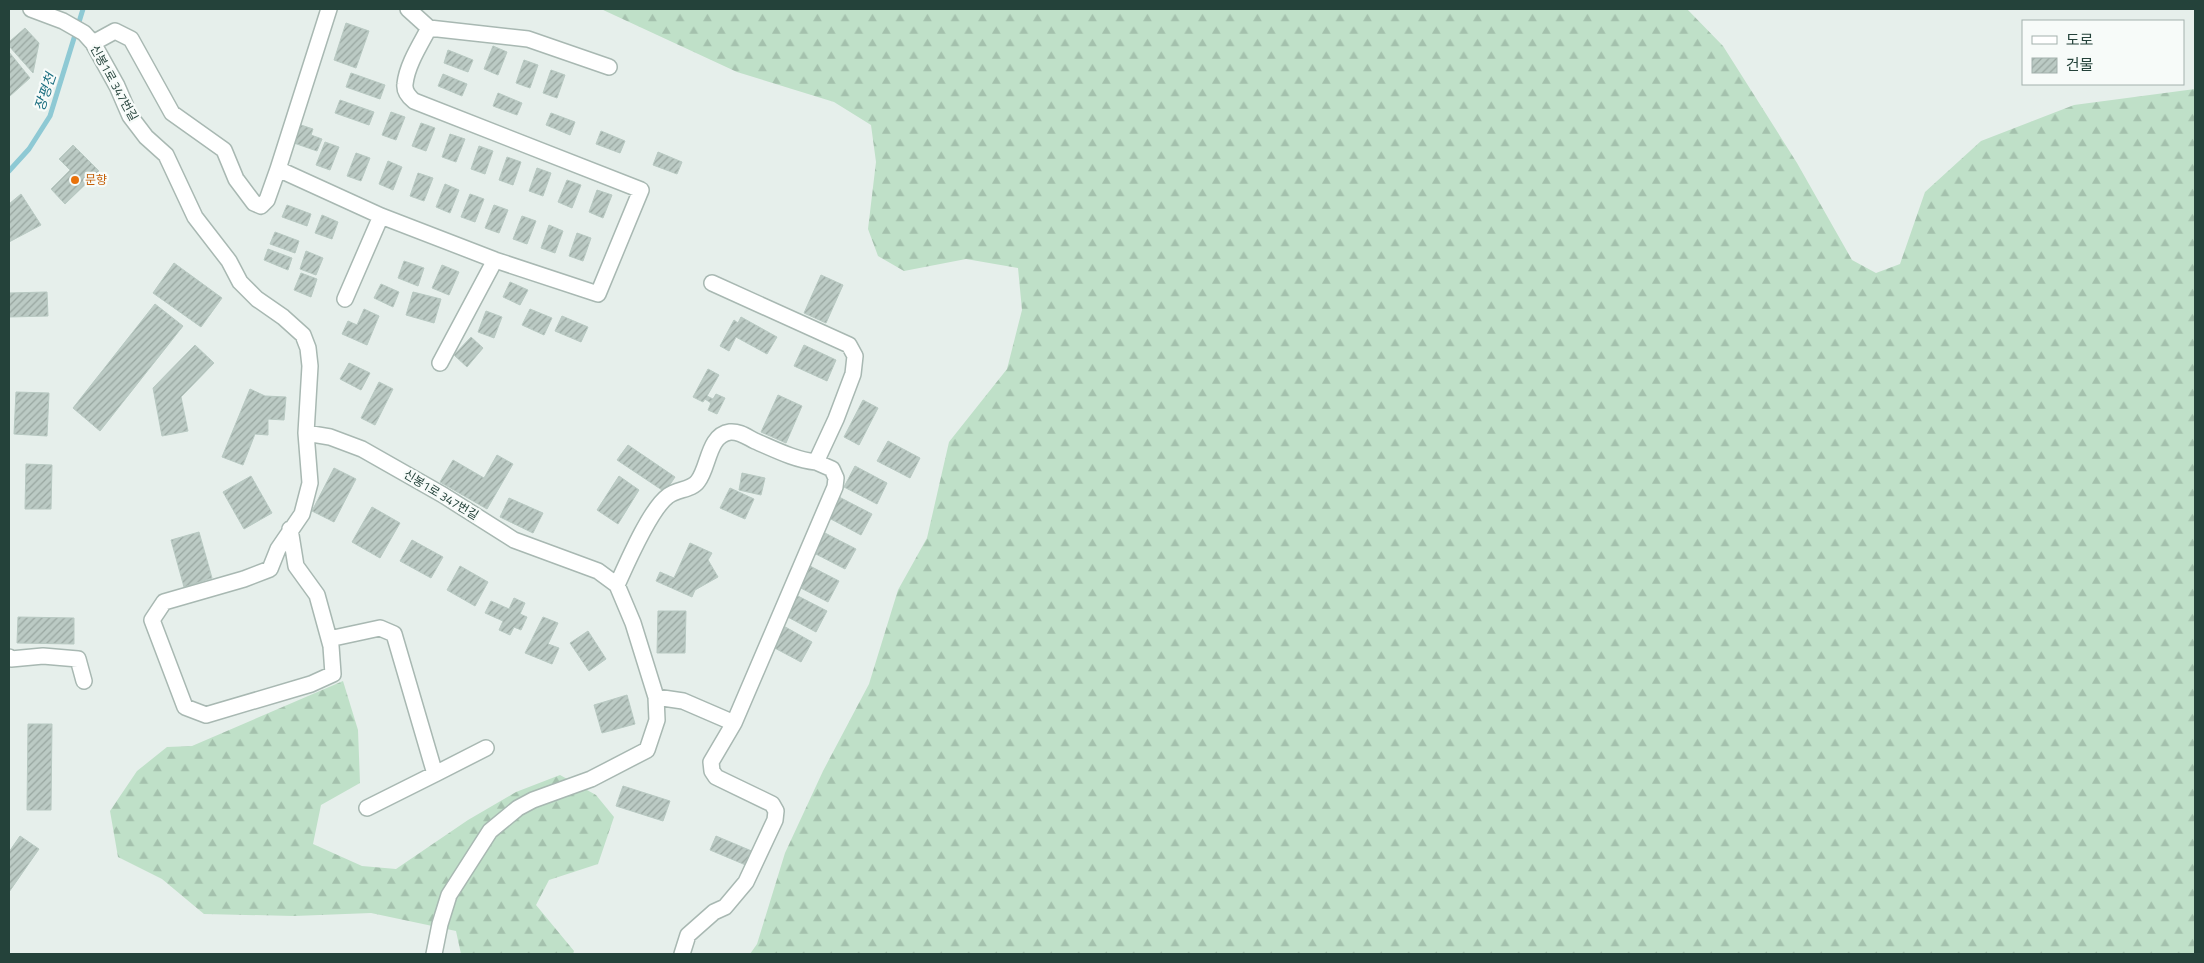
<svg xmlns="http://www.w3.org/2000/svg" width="2204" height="963" font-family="'Titillium Web','Noto Sans KR',sans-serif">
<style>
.forest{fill:url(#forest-firs)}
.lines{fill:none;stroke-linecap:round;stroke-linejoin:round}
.stream{stroke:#8ec9d4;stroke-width:5}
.building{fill:url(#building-hatch);stroke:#b8c9c2}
.minor-casing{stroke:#a8b8b2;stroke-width:18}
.minor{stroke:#fff;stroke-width:15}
.food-dot{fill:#e8710a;stroke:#f7fbf9;stroke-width:2}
.labels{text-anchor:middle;stroke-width:4.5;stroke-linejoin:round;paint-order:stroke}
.street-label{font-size:12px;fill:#24423a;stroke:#f7fbf9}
.food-label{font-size:12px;fill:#c56008;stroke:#f7fbf9;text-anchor:start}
.water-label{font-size:14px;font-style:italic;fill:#1c6f80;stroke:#f7fbf9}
</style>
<defs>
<pattern id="forest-firs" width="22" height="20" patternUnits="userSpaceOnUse" patternTransform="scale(1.25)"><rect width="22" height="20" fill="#bfe0c8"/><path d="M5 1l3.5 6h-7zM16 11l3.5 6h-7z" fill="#a4c1ad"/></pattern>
<pattern id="building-hatch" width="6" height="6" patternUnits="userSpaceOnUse" patternTransform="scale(1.25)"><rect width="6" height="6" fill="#bbcac4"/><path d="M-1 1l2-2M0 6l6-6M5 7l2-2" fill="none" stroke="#98a6a0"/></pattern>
</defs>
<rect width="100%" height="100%" fill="#e6efeb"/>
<path class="forest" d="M601 9H1687L1723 46 1797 163 1852 260 1876 273 1900 264 1925 192 1981 141 2074 105 2195 89V954H750L757 944 785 853 823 771 869 684 898 590 927 538 949 442 1007 369 1022 310 1018 268 966 259 904 271 878 256 868 229 876 162 871 125 834 102 737 72Z
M343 681 358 730 360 783 321 805 313 844 362 866 396 869 468 820 516 792 560 775 596 795 614 817 598 864 549 880 536 905 574 951 573 954H461L456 931 371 913 294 916 204 914 162 879 118 857 110 811 137 771 167 747 192 746Z"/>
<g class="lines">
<path class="stream" d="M9 171 29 149 50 116 83 9"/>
</g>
<path class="building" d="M346 23 369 31 356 68 334 60Z
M25 28 39 43 33 73 9 46V42Z
M493 46 507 52 498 75 484 69Z
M448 50 473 60 468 72 444 63Z
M9 52 30 78 10 96 9 95Z
M524 60 538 65 530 88 516 83Z
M551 70 565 75 557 98 543 93Z
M351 73 385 85 380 99 346 87Z
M443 74 467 84 462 96 438 86Z
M498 93 522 103 517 115 493 106Z
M340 100 374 112 369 125 335 113Z
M391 112 405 117 396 140 382 135Z
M551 113 575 122 570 135 546 125Z
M421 123 435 128 426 151 412 146Z
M298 124 313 129 311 135 322 139 317 151 291 142Z
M601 131 625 141 620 153 596 144Z
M450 134 465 139 456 162 442 157Z
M325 142 339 147 330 170 316 165Z
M73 145 99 171 65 204 51 189 70 170 59 159Z
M479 146 493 151 485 174 471 169Z
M658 152 682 162 677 174 653 165Z
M356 153 370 158 361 181 347 176Z
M507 157 521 162 513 185 499 180Z
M388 161 402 167 393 190 379 184Z
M537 168 551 173 543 196 529 191Z
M418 173 433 178 424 201 410 196Z
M567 180 581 185 572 208 558 202Z
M445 184 459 190 450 213 436 207Z
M597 190 612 195 603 218 589 212Z
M21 194 41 225 9 242V204Z
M470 194 484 199 475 222 461 217Z
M287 205 311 214 307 226 282 217Z
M494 205 508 210 499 233 485 228Z
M322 215 338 222 332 239 315 233Z
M522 216 536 221 527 244 513 239Z
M549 225 563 231 555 253 541 248Z
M275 232 299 241 295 253 270 244Z
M577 233 591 238 583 261 569 256Z
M268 249 292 258 288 270 264 260Z
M306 251 323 258 316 275 300 269Z
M404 261 424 268 418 286 398 278Z
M174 263 222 298 201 327 153 293Z
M442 265 459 272 449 295 432 288Z
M301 273 317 279 311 297 294 290Z
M821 275 843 285 826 323 804 313Z
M510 282 528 290 520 305 503 297Z
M381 284 399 292 393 307 374 298Z
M47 292 48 316 9 317V293Z
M413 292 441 299 434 323 406 315Z
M155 304 183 326 100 431 73 408Z
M364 309 379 316 367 345 342 334 348 321 357 325Z
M530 309 552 318 544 335 522 325Z
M486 311 502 317 494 338 478 332Z
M562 316 588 327 581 342 555 331Z
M741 317 777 337 767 354 736 337 729 351 720 346 734 320 738 323Z
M471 337 483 348 467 367 454 355Z
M195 345 214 363 181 397 188 431 162 436 153 388Z
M804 345 836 360 827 381 794 366Z
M349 363 370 373 361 390 340 379Z
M708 369 719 375 707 396 713 399 716 394 725 398 717 414 708 410 711 403 705 399 703 402 693 397Z
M379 382 393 389 375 425 361 418Z
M250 389 265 396 286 397 284 420 268 419V435L255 434 243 465 222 457Z
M16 392 49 393 47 436 14 434Z
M778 395 802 406 786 443 761 432Z
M863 400 878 408 859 445 844 437Z
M888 441 920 458 910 478 877 461Z
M628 445 675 477 665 492 617 460Z
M497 455 513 464 487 509 440 482 453 460 484 478Z
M26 464 52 465 51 509H25Z
M855 466 887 483 877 504 844 487Z
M334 468 356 479 334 522 312 511Z
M742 473 765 478 761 495 739 490Z
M251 476 272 513 244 529 223 492Z
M619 476 639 490 618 524 597 510Z
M730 488 754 499 745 519 720 508Z
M839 497 872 514 861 535 829 518Z
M509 498 543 513 533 533 500 517Z
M372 507 400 523 380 558 352 542Z
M199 532 212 578 184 587 171 540Z
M823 532 856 549 845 569 812 552Z
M412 540 443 557 431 578 400 561Z
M690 543 712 553 708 560 718 577 695 590 692 597 656 581 660 572 674 578Z
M806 564 839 581 828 602 795 585Z
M460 566 488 582 475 606 447 590Z
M794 594 827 611 816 632 784 615Z
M514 598 525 603 520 614 527 617 521 630 514 627 510 635 499 630 503 621 485 613 491 601 509 609Z
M658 611H686L685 653H657Z
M18 617 74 618V644L17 643Z
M543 617 558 623 548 644 559 648 552 664 525 653Z
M780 624 812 642 801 662 769 645Z
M588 631 606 659 589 671 570 643Z
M627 695 635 724 602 733 594 705Z
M28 724H52L51 810H27Z
M623 786 670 801 663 821 616 806Z
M20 836 39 849 9 892V852Z
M716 836 754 852 748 866 710 850Z"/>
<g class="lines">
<defs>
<path id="minor" d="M31 9 63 21 84 33 93 43 117 86 130 116 146 137 166 155 195 217 229 261 240 282 257 299 283 317 303 335 308 348 310 366 306 433 330 437 362 449 443 495 514 540 598 571 617 585 633 623 656 697 657 720 647 750 591 779 533 800 518 808 490 831 449 895 440 924 434 954
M408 9 429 28
M93 43 115 31 131 39 172 113 224 150 236 179 254 203 261 206 267 200 278 169 381 216 495 260 598 294 641 190 414 101C409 97 404 91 405 84 407 65 420 45 429 28L528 39 609 67
M278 169 329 9
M345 299 381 216
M440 363 495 260
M290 529 296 566 317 595 331 646 333 674 311 684 206 715 185 707 152 620 164 602 244 579 270 569 278 549 302 514 310 483 306 433
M617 585C627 563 650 509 668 496 677 489 692 490 698 481 709 467 708 435 730 432 739 431 747 437 755 441 774 449 795 460 816 462L836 419 853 374 855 356 849 345 712 283
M329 639 380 628 394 634 435 774 367 808
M9 657 11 659 43 656 78 659 84 681
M656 697 683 701 734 723 835 487 836 478 832 469 816 462
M435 774 486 748
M682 954 688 935 714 912 725 907 746 882 775 820 776 811 772 804 716 777 712 771 711 762 734 723"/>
</defs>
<use href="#minor" class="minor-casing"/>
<use href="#minor" class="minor"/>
</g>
<circle class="food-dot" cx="75" cy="180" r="5"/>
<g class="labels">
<g class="street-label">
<text transform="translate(114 83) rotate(61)" y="4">신봉1로 347번길</text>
<text transform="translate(441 495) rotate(31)" y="4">신봉1로 347번길</text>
</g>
<g class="food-label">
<text x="85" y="184">문향</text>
</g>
<g class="water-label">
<text transform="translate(45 92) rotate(-71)" y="5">장평천</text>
</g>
</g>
<rect width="2204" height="963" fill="none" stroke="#24423a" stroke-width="20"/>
<rect x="2022" y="20" width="162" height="65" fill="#f7fbf9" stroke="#a3b1ad"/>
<rect x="2032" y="36" width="25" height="8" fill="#ffffff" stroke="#a3b1ad"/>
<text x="2066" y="45" font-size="15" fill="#24423a">도로</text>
<rect x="2032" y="58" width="25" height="15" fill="url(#building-hatch)" stroke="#a3b1ad"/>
<text x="2066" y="70" font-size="15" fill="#24423a">건물</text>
</svg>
